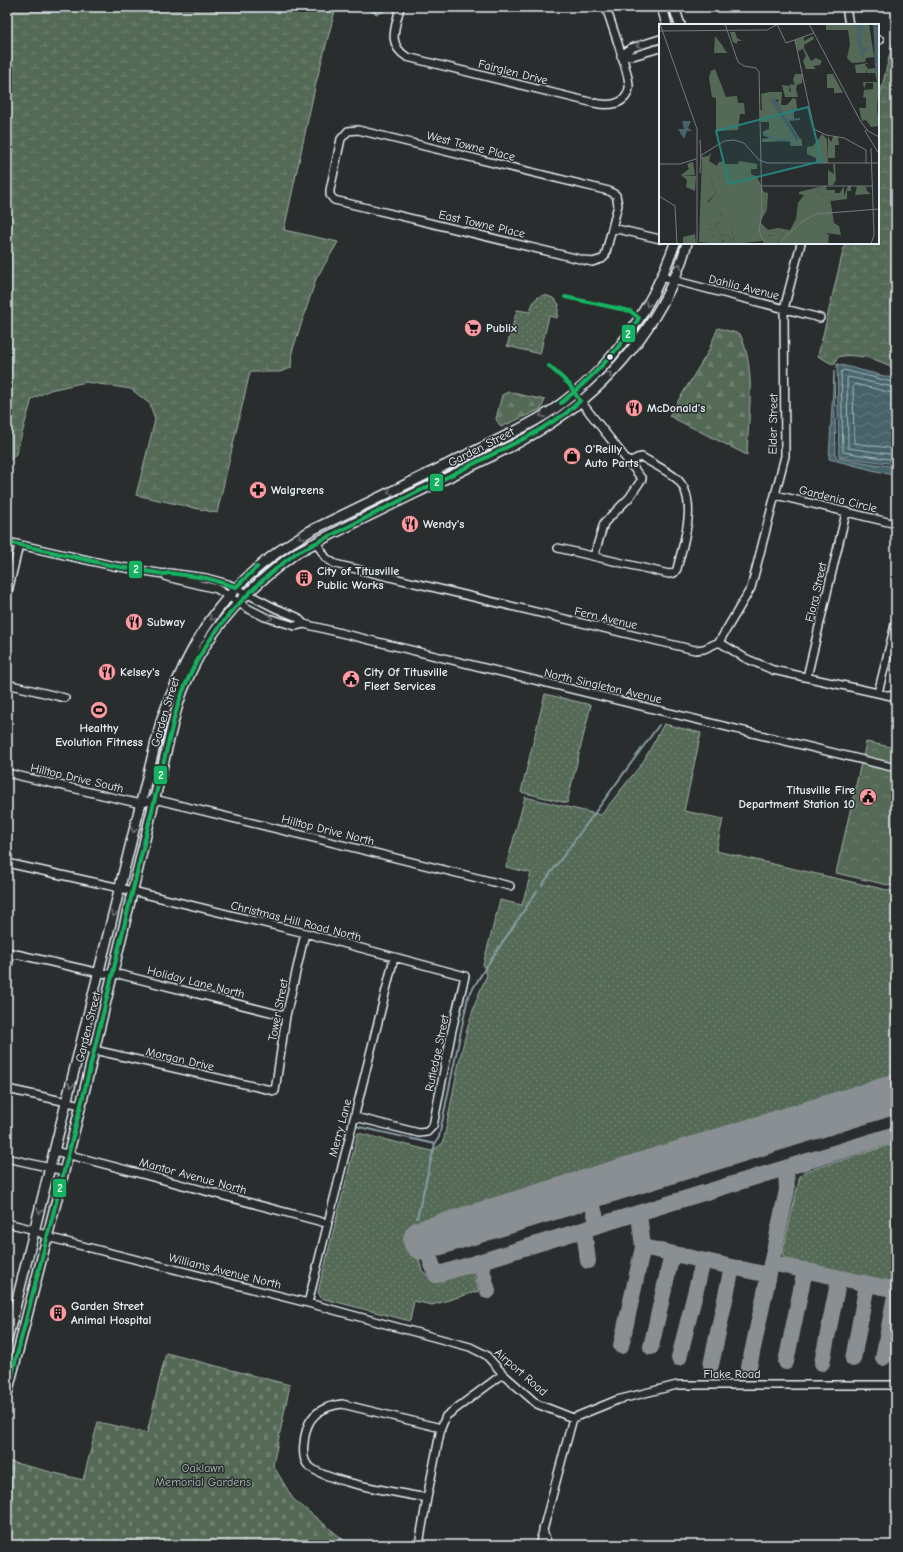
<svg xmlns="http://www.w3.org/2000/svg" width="903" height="1552" font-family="'Comic Neue',sans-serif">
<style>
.grass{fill:url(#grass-dots);stroke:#9eaea7}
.forest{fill:url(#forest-firs);stroke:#9eaea7}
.wetland{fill:url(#wetland-marsh);stroke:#9eaea7}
.cemetery{fill:url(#cemetery-stones);stroke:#9eaea7}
.park{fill:url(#park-crowns);stroke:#9eaea7}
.water{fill:url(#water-waves);stroke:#879ca3}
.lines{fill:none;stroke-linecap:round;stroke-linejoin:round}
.shore{stroke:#a8b8c0;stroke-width:1}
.stream{stroke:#879ca3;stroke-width:2}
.taxiway{stroke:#898f93;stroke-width:16}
.runway{stroke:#898f93;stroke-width:40}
.minor-casing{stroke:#e8f1f8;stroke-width:10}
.major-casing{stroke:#e8f1f8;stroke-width:12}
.minor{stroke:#2a2d2e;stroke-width:7}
.major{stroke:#2a2d2e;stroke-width:9}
.bus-1-casing{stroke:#2a2d2e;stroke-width:7}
.bus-1{stroke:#13b361;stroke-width:4}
.oneway{stroke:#6c7275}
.bus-dot{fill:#e8f1f8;stroke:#2a2d2e;stroke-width:1.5}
.labels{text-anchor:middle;stroke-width:3;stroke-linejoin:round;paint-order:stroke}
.street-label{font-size:12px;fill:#e8f1f8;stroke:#2a2d2e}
.poi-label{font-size:12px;font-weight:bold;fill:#e8f1f8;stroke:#2a2d2e;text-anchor:start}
.park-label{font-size:12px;fill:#adbbb7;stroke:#2a2d2e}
.inset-river{fill:none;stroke:#47636b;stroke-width:2}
.inset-road{fill:none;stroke:#767b7f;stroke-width:1}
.view{fill:#25827c;fill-opacity:0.15;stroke:#25827c;stroke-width:2}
.inset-edge{fill:none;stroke:#e8f1f8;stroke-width:2}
.line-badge{stroke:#2a2d2e;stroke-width:1.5}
.badge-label{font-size:11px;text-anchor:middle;font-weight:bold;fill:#fff}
</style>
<defs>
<pattern id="grass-dots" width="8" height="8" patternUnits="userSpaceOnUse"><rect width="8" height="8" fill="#546a56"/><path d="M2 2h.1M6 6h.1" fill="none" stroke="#6d806f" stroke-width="1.8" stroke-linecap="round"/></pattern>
<pattern id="forest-firs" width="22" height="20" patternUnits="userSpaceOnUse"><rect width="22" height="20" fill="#546a56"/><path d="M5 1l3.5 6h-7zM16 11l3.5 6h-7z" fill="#6d806f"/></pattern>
<pattern id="wetland-marsh" width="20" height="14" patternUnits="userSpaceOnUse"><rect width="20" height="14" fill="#546a56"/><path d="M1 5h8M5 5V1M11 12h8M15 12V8" fill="none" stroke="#6d806f"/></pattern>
<pattern id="cemetery-stones" width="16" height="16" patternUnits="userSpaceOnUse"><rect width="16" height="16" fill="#546a56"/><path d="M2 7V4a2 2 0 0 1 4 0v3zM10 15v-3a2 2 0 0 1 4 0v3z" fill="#6d806f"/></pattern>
<pattern id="park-crowns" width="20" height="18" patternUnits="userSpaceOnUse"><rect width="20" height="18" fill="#546a56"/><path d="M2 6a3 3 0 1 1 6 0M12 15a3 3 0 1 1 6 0" fill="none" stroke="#6d806f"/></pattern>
<pattern id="water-waves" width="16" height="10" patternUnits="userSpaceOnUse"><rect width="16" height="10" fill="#47636b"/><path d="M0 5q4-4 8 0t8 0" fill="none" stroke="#627a81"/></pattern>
</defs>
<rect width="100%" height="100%" fill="#2a2d2e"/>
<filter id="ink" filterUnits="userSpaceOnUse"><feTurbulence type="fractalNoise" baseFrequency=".025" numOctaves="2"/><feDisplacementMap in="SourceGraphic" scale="8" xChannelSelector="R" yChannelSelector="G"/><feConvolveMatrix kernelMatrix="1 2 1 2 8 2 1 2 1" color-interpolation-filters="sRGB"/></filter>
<g filter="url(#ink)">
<path class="grass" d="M545 295 553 298 559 304 557 318 549 316 540 354 507 346 517 310 530 312C533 302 534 297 545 295Z
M545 694 591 705 567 803 521 792Z
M664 724 701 733 684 811 723 819 716 851 896 892V1077L410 1229 422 1271 435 1281 473 1272 479 1291 432 1305 414 1301 410 1321 321 1298 318 1292 358 1133 432 1151 443 1143C455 1087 462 1027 487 975L483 965 500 900 522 905 531 873 506 867 525 797 601 815 643 762Z
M896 1143V1283L786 1260 782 1254 800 1176 804 1172Z"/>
<path class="forest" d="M718 328 740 334C757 371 748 415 747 455L669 416 708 352Z
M508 392 545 400 541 409 501 427 496 419 502 395Z"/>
<path class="wetland" d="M7 7H336L316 83 284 230 338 242 316 279 292 352 291 368 280 372H250L217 513 136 495 155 420 150 404 131 389 86 382 50 390 32 399 16 454 7 463Z
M363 7H386L383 12 377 14Z
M896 28V372C893 369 890 365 886 364 873 358 851 353 838 357L834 365 818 356 845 243H878V104Z"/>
<path class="cemetery" d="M166 1353 290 1385 273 1465 293 1499 350 1545H7V1461L83 1480 98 1422 147 1433Z"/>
<path class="park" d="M866 742 896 748V765L863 757Z
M861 763 896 771V887L836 873Z"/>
<path class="water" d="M837 364 896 379V464L839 457Z
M834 371 836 458 896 467V476L829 459Z"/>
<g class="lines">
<path class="shore" d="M896 383 844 370 841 372 843 452 896 460
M896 388 849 377 847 378 848 448 896 455
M896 394 855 384 853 386 854 443 896 449"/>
<path class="stream" d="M542 885 659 725
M355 1126 435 1144 439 1137 468 997 484 970 537 891
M417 1218 435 1144"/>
<path class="taxiway" d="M588 1189 598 1225
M584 1230 588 1261
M423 1240 436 1275 896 1134
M643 1247 768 1275
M480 1262 488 1291
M771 1263 896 1290
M621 1346 643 1247 639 1214
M651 1347 672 1254
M679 1358 703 1261
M883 1358 896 1290
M853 1359 867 1284
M786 1362 805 1270
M822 1363 839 1278
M711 1365 732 1267
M749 1367 787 1190 786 1168"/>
<path class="runway" d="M423 1240 896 1094"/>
<defs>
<path id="minor" d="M400 7C396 27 386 44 407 57L594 103C608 106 626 106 629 88 631 77 610 21 606 7
M846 7 849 25
M878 40H880
M621 56 631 48 660 39
M621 56H633L660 48
M358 130 609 191 616 195 618 205 605 256 602 259 592 262 334 200 330 195V190L341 139 348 131Z
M613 228 660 239
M661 277 820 318
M578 398 642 479 629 498 604 523 594 556
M776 495 896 524
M7 542 114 566 164 574 169 573 206 578 228 584 275 608 297 617 304 624
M316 542 326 558 335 564 695 650 704 649 719 642 745 658 773 670 896 697
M558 548 669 574 674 573 677 569C683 543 700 499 676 478 666 470 653 464 642 457L637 458 630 463
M164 574 167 577 217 589 247 608 265 617 295 626 304 624 896 768
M7 596 19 545
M719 642 751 588 785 456 784 309 801 243
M807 677 846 513
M7 684 65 698
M878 693 896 621
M7 773 141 804 154 799 510 886
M7 863 120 888 305 933 465 976 452 1030 433 1126 427 1132 419 1133 355 1117
M7 952 100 973 122 975 286 1016
M7 969 11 953
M81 1047 275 1091 286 1016 305 933
M7 1089 81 1105
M55 1151 326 1223
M7 1158 64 1171
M7 1223 35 1230 47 1237 308 1303 470 1347 486 1355 503 1374 537 1404 573 1418
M308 1303 394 958
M573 1418 617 1400 677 1385H896
M427 1498 441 1428
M419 1545 427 1498C402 1493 321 1482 307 1464 301 1456 304 1437 307 1428 312 1412 326 1406 342 1404L441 1428 446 1416 503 1374
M539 1545 543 1531
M548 1545 543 1530 573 1418"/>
<path id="major" d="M662 7 667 25
M674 7 680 25
M7 1340 162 718C194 632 229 578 310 531 356 509 401 487 446 465 482 447 521 431 554 409 612 369 652 309 675 243
M7 1394 81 1105 175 715C178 704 181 693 186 683 208 629 250 586 296 553 350 524 406 498 461 471 496 454 533 437 564 414 620 375 669 309 687 243"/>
</defs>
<use href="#minor" class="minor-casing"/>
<use href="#major" class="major-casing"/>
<use href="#minor" class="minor"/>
<use href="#major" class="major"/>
<defs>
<path id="bus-1" d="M561 403C592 378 618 352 639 318L630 311 565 297
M7 542 114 566 164 574 169 573 206 578 236 587 257 567
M7 1394 81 1105 175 715C194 646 240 595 296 553L531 435 565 414 580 401 569 384 549 366"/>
</defs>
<use href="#bus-1" class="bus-1-casing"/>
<use href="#bus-1" class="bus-1"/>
</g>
<defs><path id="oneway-chevron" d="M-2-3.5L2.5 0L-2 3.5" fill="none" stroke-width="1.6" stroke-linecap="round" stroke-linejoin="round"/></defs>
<g class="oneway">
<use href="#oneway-chevron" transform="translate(639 45) rotate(163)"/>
<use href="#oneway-chevron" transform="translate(679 266) rotate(-68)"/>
<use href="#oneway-chevron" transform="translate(648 304) rotate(120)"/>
<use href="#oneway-chevron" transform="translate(609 374) rotate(-46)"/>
<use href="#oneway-chevron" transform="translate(542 415) rotate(151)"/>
<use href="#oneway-chevron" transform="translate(390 492) rotate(154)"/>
<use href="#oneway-chevron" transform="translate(301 536) rotate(150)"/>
<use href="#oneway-chevron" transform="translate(212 618) rotate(127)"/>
<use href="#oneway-chevron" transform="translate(270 618) rotate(17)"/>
<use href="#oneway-chevron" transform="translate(134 830) rotate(104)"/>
<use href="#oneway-chevron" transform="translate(114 914) rotate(104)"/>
<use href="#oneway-chevron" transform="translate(71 1085) rotate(104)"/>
<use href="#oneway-chevron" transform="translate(40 1211) rotate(104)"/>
</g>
</g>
<defs>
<symbol id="supermarket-disc" viewBox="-11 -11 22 22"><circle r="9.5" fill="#ff9aa2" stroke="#2a2d2e"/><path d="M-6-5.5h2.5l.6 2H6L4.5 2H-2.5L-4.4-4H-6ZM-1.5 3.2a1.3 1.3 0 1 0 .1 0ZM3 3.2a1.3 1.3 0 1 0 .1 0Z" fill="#111"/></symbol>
<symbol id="restaurant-disc" viewBox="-11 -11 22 22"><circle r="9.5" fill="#ff9aa2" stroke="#2a2d2e"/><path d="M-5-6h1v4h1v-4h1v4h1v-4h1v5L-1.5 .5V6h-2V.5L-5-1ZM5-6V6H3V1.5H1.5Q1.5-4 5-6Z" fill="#111"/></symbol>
<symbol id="shop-disc" viewBox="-11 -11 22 22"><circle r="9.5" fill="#ff9aa2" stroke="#2a2d2e"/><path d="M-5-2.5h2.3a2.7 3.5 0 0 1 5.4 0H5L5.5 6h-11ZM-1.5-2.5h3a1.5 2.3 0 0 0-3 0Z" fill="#111"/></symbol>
<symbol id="pharmacy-disc" viewBox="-11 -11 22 22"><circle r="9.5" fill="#ff9aa2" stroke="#2a2d2e"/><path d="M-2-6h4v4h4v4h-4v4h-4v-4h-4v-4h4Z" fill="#111"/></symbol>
<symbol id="building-disc" viewBox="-11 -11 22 22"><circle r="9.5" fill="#ff9aa2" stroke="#2a2d2e"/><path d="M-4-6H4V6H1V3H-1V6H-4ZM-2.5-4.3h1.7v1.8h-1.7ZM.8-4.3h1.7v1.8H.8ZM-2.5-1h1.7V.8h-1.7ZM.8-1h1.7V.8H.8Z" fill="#111"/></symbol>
<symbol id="civic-disc" viewBox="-11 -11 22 22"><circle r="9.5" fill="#ff9aa2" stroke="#2a2d2e"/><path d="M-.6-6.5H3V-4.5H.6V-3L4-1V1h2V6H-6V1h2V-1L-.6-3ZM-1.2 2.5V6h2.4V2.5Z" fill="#111"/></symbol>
<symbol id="stadium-disc" viewBox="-11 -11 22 22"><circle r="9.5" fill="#ff9aa2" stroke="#2a2d2e"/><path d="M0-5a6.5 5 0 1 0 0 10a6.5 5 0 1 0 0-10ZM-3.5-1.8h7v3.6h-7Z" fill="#111"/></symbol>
</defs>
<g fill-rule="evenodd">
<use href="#supermarket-disc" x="463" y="318" width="20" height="20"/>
<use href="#restaurant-disc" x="624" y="398" width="20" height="20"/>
<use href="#shop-disc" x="562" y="446" width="20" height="20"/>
<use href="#pharmacy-disc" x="248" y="480" width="20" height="20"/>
<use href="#restaurant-disc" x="400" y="514" width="20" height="20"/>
<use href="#building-disc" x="294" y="568" width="20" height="20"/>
<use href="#restaurant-disc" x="124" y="612" width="20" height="20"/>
<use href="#restaurant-disc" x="97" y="662" width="20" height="20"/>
<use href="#civic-disc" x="341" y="669" width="20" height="20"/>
<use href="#stadium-disc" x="89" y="700" width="20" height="20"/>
<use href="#civic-disc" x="858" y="787" width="20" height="20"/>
<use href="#building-disc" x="48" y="1303" width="20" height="20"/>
</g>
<circle class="bus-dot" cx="610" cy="357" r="3.5"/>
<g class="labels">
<g class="street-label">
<text transform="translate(513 72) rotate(14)" y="4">Fairglen Drive</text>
<text transform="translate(471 146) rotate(14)" y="4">West Towne Place</text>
<text transform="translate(482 224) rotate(13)" y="4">East Towne Place</text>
<text transform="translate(744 287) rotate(14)" y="4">Dahlia Avenue</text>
<text transform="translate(773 424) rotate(-89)" y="4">Elder Street</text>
<text transform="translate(481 447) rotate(-27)" y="4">Garden Street</text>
<text transform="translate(838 499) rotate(14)" y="4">Gardenia Circle</text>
<text transform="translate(816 592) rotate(-77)" y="4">Flora Street</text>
<text transform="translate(606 618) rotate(13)" y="4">Fern Avenue</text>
<text transform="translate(603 686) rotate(13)" y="4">North Singleton Avenue</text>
<text transform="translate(165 712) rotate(-73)" y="4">Garden Street</text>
<text transform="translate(77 778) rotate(13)" y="4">Hilltop Drive South</text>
<text transform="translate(328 830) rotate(14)" y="4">Hilltop Drive North</text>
<text transform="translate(296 921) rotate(14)" y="4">Christmas Hill Road North</text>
<text transform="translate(196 982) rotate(14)" y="4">Holiday Lane North</text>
<text transform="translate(278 1010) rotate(-79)" y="4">Tower Street</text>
<text transform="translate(88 1027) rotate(-76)" y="4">Garden Street</text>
<text transform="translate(437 1053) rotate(-78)" y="4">Rutledge Street</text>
<text transform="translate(180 1059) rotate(13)" y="4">Morgan Drive</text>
<text transform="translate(340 1128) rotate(-75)" y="4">Merry Lane</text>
<text transform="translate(193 1176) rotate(15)" y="4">Mantor Avenue North</text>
<text transform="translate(225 1271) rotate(14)" y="4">Williams Avenue North</text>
<text transform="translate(521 1372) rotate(41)" y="4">Airport Road</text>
<text x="732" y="1378">Flake Road</text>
</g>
<g class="poi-label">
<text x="486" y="332">Publix</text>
<text x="647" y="412">McDonald's</text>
<text x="585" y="453">O'Reilly<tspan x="585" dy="14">Auto Parts</tspan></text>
<text x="271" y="494">Walgreens</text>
<text x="423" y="528">Wendy's</text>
<text x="317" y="575">City of Titusville<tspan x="317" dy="14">Public Works</tspan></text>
<text x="147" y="626">Subway</text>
<text x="120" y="676">Kelsey's</text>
<text x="364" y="676">City Of Titusville<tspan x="364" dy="14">Fleet Services</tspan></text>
<text x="99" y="732" text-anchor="middle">Healthy<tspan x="99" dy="14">Evolution Fitness</tspan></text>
<text x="855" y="794" text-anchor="end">Titusville Fire<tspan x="855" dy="14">Department Station 10</tspan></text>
<text x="71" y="1310">Garden Street<tspan x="71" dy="14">Animal Hospital</tspan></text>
</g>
<g class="park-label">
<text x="203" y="1472">Oaklawn<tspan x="203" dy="14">Memorial Gardens</tspan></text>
</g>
</g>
<g transform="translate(659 24)">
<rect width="220" height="220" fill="#2a2d2e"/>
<path d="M111 68H123L122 81H128L134 74 137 75 138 85 133 86V95H128L118 78 120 76 111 74 137 117 140 113 143 116V122H132V117L103 118V115L110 114 103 108 110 105V88L103 86 102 70ZM63 189 73 202 75 220H62L66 215 73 217 69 211 63 212 57 202 62 196Z" fill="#546a56"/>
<path d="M154 12 155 15 145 21V24L152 37 157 34 163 37 161 41 154 42 157 45H147L144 37 147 32 144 25 139 27 136 16 145 13V17ZM136 50H144L143 59 138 61 137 65 139 73H126L123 61 131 62 130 67 132 68 131 60 136 61 134 56ZM168 50H174L184 69H175V64H168ZM200 84H218L220 102 212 103 207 96 203 97ZM169 112 172 118 174 113H179L180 121H176V134H169ZM52 129 50 137 58 142 51 152 57 169 49 177 48 194 50 197 59 199 55 206 49 205V212L54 213 55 209H58L64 216 62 220 40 218 43 133 49 132ZM174 140H176L177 156 174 161H169V146L175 150ZM22 151 37 152 36 167 27 163 28 156ZM167 162 168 166H176V169H181L185 162V172L189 162H192V167H188V175L172 177 168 170 164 172 159 167 160 163ZM103 164 105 168 109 169 108 186 103 179ZM119 206 123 207 124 213 117 220H106L104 216 106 213 110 211 112 212ZM36 210 37 220H24V213Z" fill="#546a56"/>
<path d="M71 8H76L78 14 83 17H78V20L74 18ZM56 12 63 21 68 29H55ZM214 17 220 63 218 84H207V74L204 73 205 66 214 65V59H207L205 65 204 58H218L216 49H208V46L207 49H197L196 41 208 39 209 40H206L209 45 216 44 217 53ZM56 45 67 73 78 72 79 79H85L86 90H81L79 106 57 107V74L53 73 50 54 52 47ZM65 137V140H79L80 137 98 140V145H92V150L98 153 102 161 103 179 108 186 101 198 109 206 119 204 131 206 137 195 139 179 145 171 140 170V168L160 163 159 167 164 172 168 170 171 174 175 199 180 202 182 211 167 209 170 211 169 220H120L124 210 120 206 116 212 110 211 103 217 75 220 73 202 64 191 62 189 63 195 59 199 49 197 48 194 47 181 57 169 51 152 60 138ZM198 162 207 163 208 167 212 170 196 171ZM57 202 63 212 69 211 73 217 64 216 57 209 52 214 46 212 49 205 55 206Z" fill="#546a56"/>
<path d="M163 110 168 115 169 139H157V134L148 130V123L154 122Z" fill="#546a56"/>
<path d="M167 0H210L215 33 207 34 206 38 193 39 188 34 191 20 189 6H167ZM101 86 110 87V98H102ZM34 138 36 151H22L30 145 28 140Z" fill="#546a56"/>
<path d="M194 0H204L202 22 209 24 202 37 203 31 197 13 201 6ZM214 0H220V62L217 45ZM23 97H32L29 104 33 107H28L25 115 19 105H25Z" fill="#47636b"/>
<path class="inset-river" d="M112 74 115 75 140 115 138 117M112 74 138 117M129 96 141 95M134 96V86H138M104 110 115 115M115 115 132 117V122"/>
<path class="inset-road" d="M1 0 38 105V220M66 0 79 38 85 42 97 44 100 48 102 142M118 0 127 19 155 9M150 0 202 98 209 107 220 113M0 7 108 6 119 0M136 16 155 105 167 111 185 114 207 126M208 105 206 107 220 130M41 116 42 135M212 124 215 211 212 220M207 126V139M41 132 65 117 75 116 85 119 100 136 108 139H220M0 140H21L37 135M102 142 103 189 100 207 106 220M41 149 42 132M103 162H214M0 172 16 182 18 220M118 220 144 197 157 190 220 185"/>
<path class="view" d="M149 83 163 137 70 160 57 107Z"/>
<rect width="220" height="220" class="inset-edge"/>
</g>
<g class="line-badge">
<rect x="621" y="324" width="15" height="19" rx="4" fill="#13b361"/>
<rect x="429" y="473" width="15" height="19" rx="4" fill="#13b361"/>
<rect x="128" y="560" width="15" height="19" rx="4" fill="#13b361"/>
<rect x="153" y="765" width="15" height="20" rx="4" fill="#13b361"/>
<rect x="52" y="1178" width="15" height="20" rx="4" fill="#13b361"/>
</g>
<g class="badge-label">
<text x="628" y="338">2</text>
<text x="437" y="486">2</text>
<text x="136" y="573">2</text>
<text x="161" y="779">2</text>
<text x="60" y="1192">2</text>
</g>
<rect width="903" height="1552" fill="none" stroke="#2a2d2e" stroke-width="24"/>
<rect x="12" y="12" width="879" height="1528" fill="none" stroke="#e8f1f8" stroke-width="1.5" filter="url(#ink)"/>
</svg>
